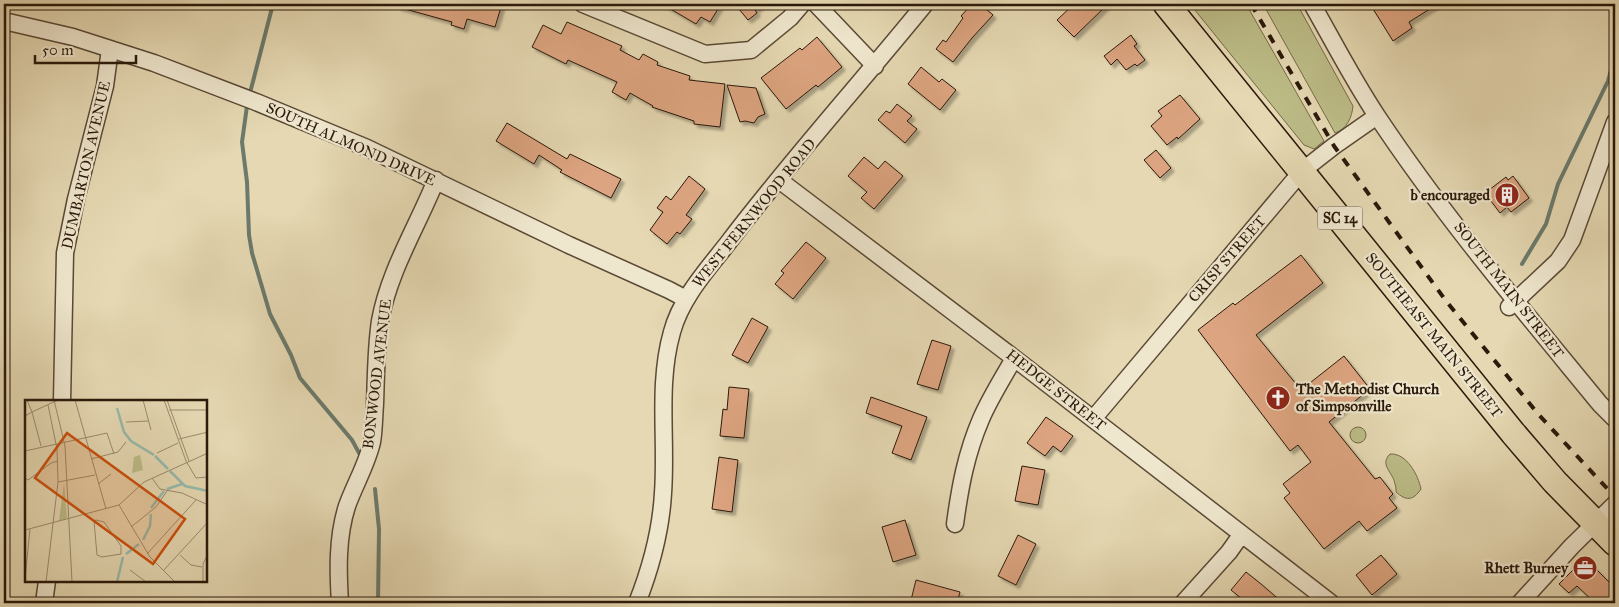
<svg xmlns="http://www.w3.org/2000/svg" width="1619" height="607" font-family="'IM FELL Great Primer',serif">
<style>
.green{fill:#bcbc87;stroke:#746a49}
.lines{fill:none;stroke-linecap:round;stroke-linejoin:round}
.stream{stroke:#6b7a6c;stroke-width:4}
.building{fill:#dca480;stroke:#2b190b;filter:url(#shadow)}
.street-casing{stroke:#5a4935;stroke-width:19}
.primary-casing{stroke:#2b190b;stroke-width:28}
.street{stroke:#eee6cd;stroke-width:16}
.primary{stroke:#e5d8b2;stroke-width:25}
.rail{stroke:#2b190b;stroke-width:4;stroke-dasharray:9 9;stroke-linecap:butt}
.labels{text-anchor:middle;stroke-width:4.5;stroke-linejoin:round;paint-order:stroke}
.shield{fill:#eee6cd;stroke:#665645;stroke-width:1}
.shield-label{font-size:14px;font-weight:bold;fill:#2b190b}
.street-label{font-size:15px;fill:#2b190b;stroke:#eee6cd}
.poi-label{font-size:15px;font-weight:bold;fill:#2b190b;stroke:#eee6cd;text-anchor:end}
.inset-river{fill:none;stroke:#96baac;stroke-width:2.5}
.inset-road{fill:none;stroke:#9b8c6f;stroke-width:1}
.view{fill:#cc4f0c;fill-opacity:0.15;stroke:#cc4f0c;stroke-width:2.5}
.inset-edge{fill:none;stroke:#2b190b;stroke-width:2.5}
</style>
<defs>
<filter id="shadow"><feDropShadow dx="3.5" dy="3.5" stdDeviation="1" flood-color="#0004"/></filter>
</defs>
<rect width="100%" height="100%" fill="#e5d8b2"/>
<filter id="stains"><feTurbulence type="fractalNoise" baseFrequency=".004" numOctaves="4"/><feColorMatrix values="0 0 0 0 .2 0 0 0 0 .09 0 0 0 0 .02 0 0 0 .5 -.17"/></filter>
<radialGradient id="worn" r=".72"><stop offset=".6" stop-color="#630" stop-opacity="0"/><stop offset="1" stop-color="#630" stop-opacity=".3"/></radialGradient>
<path class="green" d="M1190 4H1246L1324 141 1314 149 1304 145Z
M1263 4H1297L1353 106C1352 117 1347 129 1335 133Z
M1350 435a8 8 0 1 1 16 0a8 8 0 1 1-16 0Z
M1390 454C1407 453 1418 475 1421 489 1413 501 1406 501 1396 492 1396 489 1396 487 1395 484 1393 472 1379 465 1390 454Z"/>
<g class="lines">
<path class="stream" d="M251 89 273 4
M247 106 242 142 247 182 249 235 252 253 270 314 291 355 300 378 352 440 359 453
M1522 264 1546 224 1558 184 1608 81 1615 56
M375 489 379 529 378 603"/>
</g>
<path class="building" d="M398 4H502L495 27 467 19 464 29 451 25 452 22 398 7Z
M662 4H721L710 22 701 17 696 24Z
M735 4H763L755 10 757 13 748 20Z
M972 4H980L993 15 972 38 953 62 936 49 943 40 946 42 963 18 961 16Z
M1074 4H1108L1074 37 1057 20Z
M1370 4H1438L1409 22 1412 28 1393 41Z
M567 22 622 46 620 50 639 60 643 54 658 62 657 65 690 76 689 80 725 84 720 127 694 124V121L652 107 653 106 630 93 626 100 612 92 617 82 568 60 566 64 532 47 543 25 561 34Z
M1131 35 1137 44 1134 46 1145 60 1137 66 1135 64 1126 70 1117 59 1111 65 1104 56Z
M817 37 842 67 818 87 816 85 786 109 761 78 800 48 802 50Z
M921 67 939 82 942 79 956 90 940 110 908 84Z
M727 85 756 88 765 114 758 117 754 123 745 121 740 122Z
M1180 95 1200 119 1178 139 1177 137 1167 145 1151 126 1162 116 1158 111Z
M897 104 912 116 907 121 917 129 905 143 878 120 886 111 890 113Z
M507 123 567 159 570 154 621 179 611 198 560 172 562 170 539 155 534 164 496 141Z
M1156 150 1171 168 1160 178 1144 160Z
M864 157 878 169 885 161 903 176 874 209 861 198 867 192 848 176Z
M689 176 705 189 686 215 692 219 680 234 677 232 667 244 650 230 663 212 657 208 666 196 671 200Z
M1513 176 1529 198 1511 212 1507 207 1500 213 1485 193 1506 177 1508 180Z
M806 242 826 258 793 299 775 284 784 273 781 271Z
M1301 255 1323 283 1256 335 1301 390 1344 356 1370 389 1329 422 1375 479 1380 477 1393 494 1389 498 1397 508 1367 531 1359 521 1324 549 1284 498 1290 493 1283 484 1311 462 1298 445 1290 451 1198 330 1233 303 1235 305Z
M752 318 768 327 748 363 732 355Z
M932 340 951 346 938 390 917 384Z
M729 387 749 389 744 438 720 436 723 409 727 410Z
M871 397 927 417 911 460 892 453 902 426 866 413Z
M1046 417 1073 436 1061 452 1053 446 1045 456 1027 443Z
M719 457 738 460 732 512 712 509Z
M1022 466 1045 470 1038 505 1015 501Z
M905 520 916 555 893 562 882 527Z
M1018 535 1036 544 1016 585 998 576Z
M1381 555 1397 574 1372 595 1356 575Z
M1585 558 1615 588V603H1595L1577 586 1569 593 1559 584Z
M1246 572 1261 584 1283 603H1247L1231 590Z
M916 580 960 592 957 603H924L911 600Z"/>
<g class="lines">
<defs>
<path id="street" d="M583 4 705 54 751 50 790 18 802 4
M816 4 875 66
M1312 4C1333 41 1353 80 1377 116 1444 217 1523 310 1600 404L1615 419
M4 21 73 37 154 63 256 102 367 148 569 245 669 290 686 299
M779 180 1014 358 1331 603
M1509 307 1558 261 1572 240 1615 122
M62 401 65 253 76 199 105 86 110 49
M1093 419 1302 171 1334 146 1377 116
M955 524C960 487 966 454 981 419 990 398 1003 378 1014 358
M44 603 47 581
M340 603C338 571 337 537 347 506 355 484 367 464 372 442 374 430 374 417 375 404 376 376 376 348 380 321 389 271 417 227 436 180
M637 603C650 570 661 529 663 493 667 439 657 385 672 332 681 298 707 270 728 243 790 161 860 84 925 4
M1183 603 1229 552 1241 535
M1520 603 1572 546 1615 504"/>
<path id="primary" d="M1166 4 1513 433 1555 482 1615 543"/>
</defs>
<use href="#street" class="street-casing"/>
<use href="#primary" class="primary-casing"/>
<use href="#street" class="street"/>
<use href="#primary" class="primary"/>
<path class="rail" d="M1251 4 1334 146 1446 301 1539 415 1615 497"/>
</g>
<defs>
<symbol id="building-disc" viewBox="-11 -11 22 22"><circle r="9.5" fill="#8f2418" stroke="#eee6cd"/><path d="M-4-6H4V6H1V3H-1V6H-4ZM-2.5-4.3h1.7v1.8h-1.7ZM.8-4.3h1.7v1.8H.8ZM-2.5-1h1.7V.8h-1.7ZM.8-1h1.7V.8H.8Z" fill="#fff"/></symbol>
<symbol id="church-disc" viewBox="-11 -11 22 22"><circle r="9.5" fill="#8f2418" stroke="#eee6cd"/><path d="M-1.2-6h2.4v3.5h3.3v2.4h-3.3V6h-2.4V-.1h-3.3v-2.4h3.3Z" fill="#fff"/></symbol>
<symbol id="office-disc" viewBox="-11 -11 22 22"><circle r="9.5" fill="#8f2418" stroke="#eee6cd"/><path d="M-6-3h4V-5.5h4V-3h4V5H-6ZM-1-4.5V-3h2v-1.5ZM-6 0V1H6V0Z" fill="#fff"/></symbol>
</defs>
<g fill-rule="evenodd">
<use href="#building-disc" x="1493" y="181" width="28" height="28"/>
<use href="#church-disc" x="1264" y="384" width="28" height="28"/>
<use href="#office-disc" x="1571" y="554" width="28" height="28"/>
</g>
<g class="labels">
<rect class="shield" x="1317.5" y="206.5" width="45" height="23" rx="4"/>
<g class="shield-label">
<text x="1340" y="223">SC 14</text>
</g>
<g class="street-label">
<text transform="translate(351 144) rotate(24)" y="5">SOUTH ALMOND DRIVE</text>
<text transform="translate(86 165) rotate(-77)" y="5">DUMBARTON AVENUE</text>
<text transform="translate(754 213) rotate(-51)" y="5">WEST FERNWOOD ROAD</text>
<text transform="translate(1227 259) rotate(-49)" y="5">CRISP STREET</text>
<text transform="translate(1509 290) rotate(52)" y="5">SOUTH MAIN STREET</text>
<text transform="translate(1434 335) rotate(51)" y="5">SOUTHEAST MAIN STREET</text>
<text transform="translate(377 374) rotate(-83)" y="5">BONWOOD AVENUE</text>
<text transform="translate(1056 390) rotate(38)" y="5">HEDGE STREET</text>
</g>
<g class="poi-label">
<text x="1490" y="200">b encouraged</text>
<text x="1296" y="394" text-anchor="start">The Methodist Church<tspan x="1296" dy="17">of Simpsonville</tspan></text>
<text x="1568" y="573">Rhett Burney</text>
</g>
</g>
<g transform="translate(25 400)">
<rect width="182" height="182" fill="#e5d8b2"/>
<path d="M115 55 118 70 107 73 109 57ZM39 83 42 118 34 121Z" fill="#bcbc87"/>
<path class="inset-river" d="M92 8 99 32 106 41 129 55M130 56 143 69M145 71 160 86 183 91M142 89 157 84M126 108 139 91M118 140 125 126 126 114M101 154 114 144M92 182 98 157"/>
<path class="inset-road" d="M2 0 7 12 33 0M29 0 40 46 47 182M50 0 81 109M118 0 126 30M139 0 161 61 171 78 183 77M142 0 164 61M144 10H183M0 16 7 12 16 46M101 22 123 21M154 39 183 32M0 51 82 33 89 54M132 53 153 43M66 59 93 52 101 42M0 78 3 80 26 63 33 61M127 78 135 89 157 93 183 105M33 82 70 75M73 84 86 74M94 105 125 157 150 182M71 120 79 122 96 146V154L77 157 72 155 69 121ZM106 127 131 107 142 91M0 130 94 105 119 82 183 53M122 154 171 100M155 155 166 165 177 167M105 170 121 182M138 171 183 122M0 179 5 129M21 182 33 82 32 49 23 5M178 182V164L183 154"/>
<path class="view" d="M42 33 160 119 128 164 10 78Z"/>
<rect width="182" height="182" class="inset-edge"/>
</g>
<rect width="1619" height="607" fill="none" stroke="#e5d8b2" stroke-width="20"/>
<rect x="5" y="5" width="1609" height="597" fill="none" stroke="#2b190b" stroke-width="2.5"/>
<rect x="10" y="10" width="1599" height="587" fill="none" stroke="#2b190b"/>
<path d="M35 55v8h101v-8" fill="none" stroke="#2b190b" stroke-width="2.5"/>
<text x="42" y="55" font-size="15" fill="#2b190b" stroke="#eee6cd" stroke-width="4" paint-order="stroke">50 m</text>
<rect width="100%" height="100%" filter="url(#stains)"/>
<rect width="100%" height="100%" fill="url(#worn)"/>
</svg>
